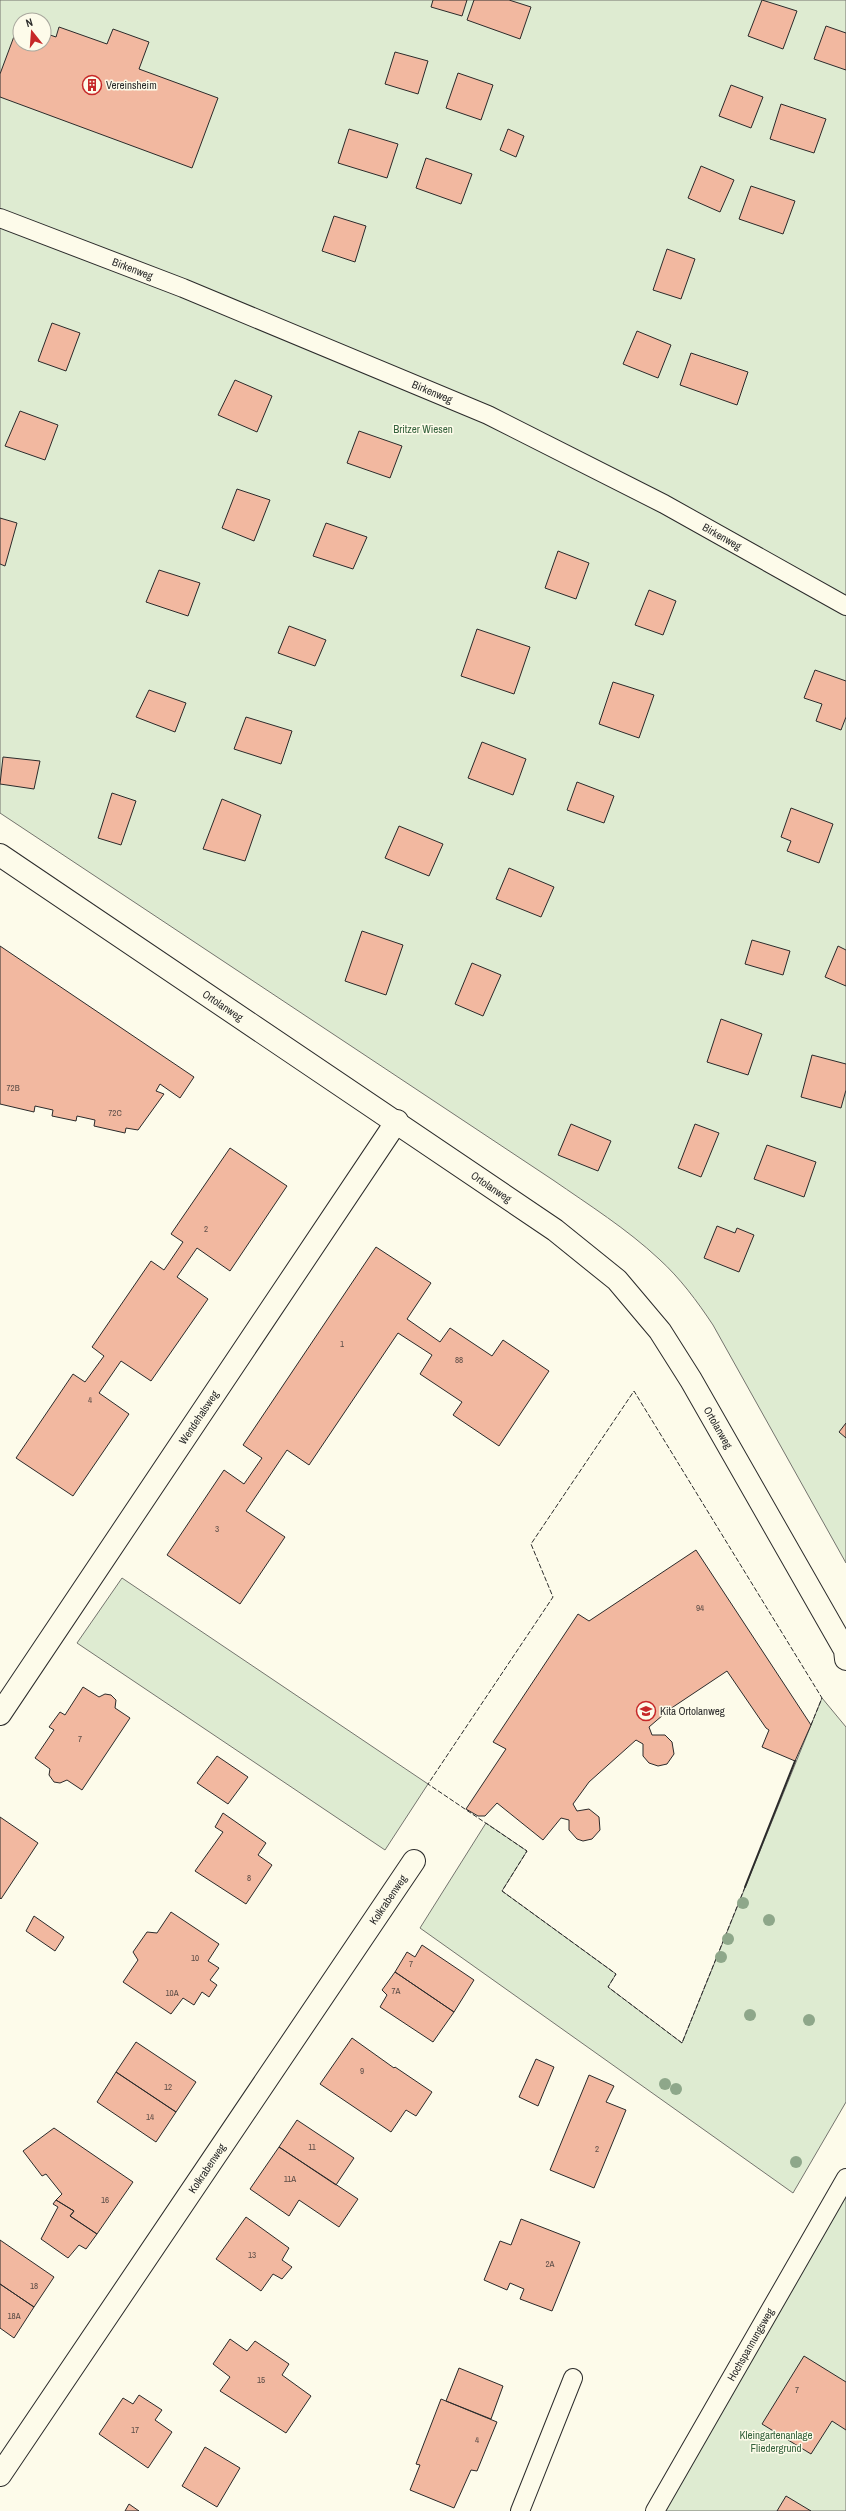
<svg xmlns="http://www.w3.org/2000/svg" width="846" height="2511" font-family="'Archivo Narrow',sans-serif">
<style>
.green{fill:#deebd1;stroke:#74746e;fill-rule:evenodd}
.building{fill:#f2b8a0;stroke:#2b2b2b}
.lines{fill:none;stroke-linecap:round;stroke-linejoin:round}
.service-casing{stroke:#2b2b2b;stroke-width:20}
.minor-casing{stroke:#2b2b2b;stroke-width:24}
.service{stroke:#fdfbea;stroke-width:18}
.minor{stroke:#fdfbea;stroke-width:22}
.fence{stroke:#2b2b2b;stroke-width:1;stroke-dasharray:5 2;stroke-linecap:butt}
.wall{stroke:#2b2b2b;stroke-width:2}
.tree{fill:#8ea78a}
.labels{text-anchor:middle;stroke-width:3;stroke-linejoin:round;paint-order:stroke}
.number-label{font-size:9px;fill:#5d4e48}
.poi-label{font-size:11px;fill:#2b2b2b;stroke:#fdfbea;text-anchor:start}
.street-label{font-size:11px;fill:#2b2b2b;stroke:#fdfbea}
.park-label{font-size:11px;fill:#34623c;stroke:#fdfbea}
</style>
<rect width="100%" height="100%" fill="#fdfbea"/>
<path class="green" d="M0 0H846V1563L713 1325C697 1301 680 1278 659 1259 627 1229 589 1205 553 1180L0 813ZM20 20H44V44H20Z
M122 1578 428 1784 385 1850 77 1643Z
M822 1698 846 1727V2102L793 2193 420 1928 486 1823 527 1851 502 1891 616 1974 608 1987 682 2043Z
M846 2182V2511H652Z"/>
<path class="building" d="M433 0H467L462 16 431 7Z
M474 0H509L531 7 520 39 467 20Z
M762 0 797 11 783 49 748 36Z
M19 23 20 44H44V33L56 37 59 27 107 44 113 29 149 42 139 69 218 98 192 168 0 97V74Z
M826 26 846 33V70L814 59Z
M395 52 428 61 418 94 385 84Z
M458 73 493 85 481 120 446 108Z
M731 85 763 97 751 128 719 116Z
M781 104 826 119 814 153 770 139Z
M349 129 398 144 387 178 338 163Z
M508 129 524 136 516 157 500 150Z
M426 158 472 174 461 204 416 188Z
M701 166 734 180 720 212 688 198Z
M751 186 795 201 783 234 739 219Z
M334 216 366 226 355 262 322 251Z
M667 249 695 259 681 299 653 290Z
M52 323 80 333 66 371 38 361Z
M637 331 671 345 658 378 623 364Z
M691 353 748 372 737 405 680 385Z
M235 380 272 396 257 432 218 415Z
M20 411 58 425 45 460 5 446Z
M359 431 402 446 390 478 347 463Z
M237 489 270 500 254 541 222 528Z
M0 518 17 523 5 566 0 564Z
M326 523 367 537 353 569 313 556Z
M558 551 589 563 576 599 545 588Z
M159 570 200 583 188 616 146 602Z
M649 590 676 601 663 635 635 625Z
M289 626 326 640 315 666 278 653Z
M477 629 530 647 514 694 461 676Z
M815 670 846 681V717L841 730 816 721 822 704 804 698Z
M613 682 654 695 639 738 599 724Z
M149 690 186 703 175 732 136 717Z
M246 717 292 731 281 764 234 749Z
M482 742 526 759 513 795 468 778Z
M3 757 40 761 34 789 0 784Z
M577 782 614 796 604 823 567 810Z
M112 793 136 801 121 845 98 838Z
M222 799 261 815 245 861 203 849Z
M791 808 833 824 819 863 787 851 791 841 781 837Z
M399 826 443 844 429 876 385 858Z
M509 868 554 887 541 917 496 899Z
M362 931 403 945 386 995 345 981Z
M752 940 790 951 783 975 745 964Z
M0 946 194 1077 180 1098 160 1084 156 1091 164 1094 138 1130 126 1128 125 1133 94 1126 95 1120 77 1116 76 1121 52 1116 53 1110 35 1106 34 1112 0 1104Z
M838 946 846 950V986L825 977Z
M472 963 501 975 483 1016 455 1004Z
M721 1019 762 1034 748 1075 707 1062Z
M812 1055 846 1064V1090L841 1108 801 1097Z
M571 1124 611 1141 598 1171 558 1155Z
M695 1124 719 1133 701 1177 678 1168Z
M767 1145 816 1162 804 1197 754 1179Z
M230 1148 287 1186 230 1271 197 1248 177 1277 208 1299 151 1381 121 1361 99 1393 129 1414 73 1496 16 1458 73 1374 85 1382 104 1356 92 1347 151 1261 164 1270 183 1242 171 1234Z
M717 1226 735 1233 737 1228 754 1235 739 1272 704 1258Z
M376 1247 431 1283 407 1319 440 1342 450 1328 492 1356 503 1340 549 1371 499 1446 453 1415 462 1402 420 1374 432 1355 398 1333 309 1465 287 1450 246 1511 285 1537 240 1604 167 1555 224 1470 244 1484 262 1458 243 1445Z
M846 1423V1438L839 1432Z
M696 1550 811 1725 795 1761 762 1747 769 1730 766 1728 727 1671 670 1709 649 1727 652 1735H665L672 1742 674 1754 667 1764 658 1766 649 1763 643 1756V1744L636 1740 589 1782 573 1804 577 1811 589 1809 599 1817 600 1830 592 1839 583 1841 577 1839 569 1830V1820L561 1818 543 1840 497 1803 485 1816H478L466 1809 506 1749 493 1742 578 1614 589 1621Z
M83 1687 99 1697 105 1694 111 1695 116 1700 115 1708 130 1718 82 1790 67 1780 60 1783 54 1782 49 1775 50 1769 35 1758 54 1730 49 1727 60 1712 65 1715Z
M217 1756 248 1777 228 1804 197 1783Z
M223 1813 266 1843 258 1855 272 1865 246 1904 195 1871 223 1832 215 1827Z
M0 1817 38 1843 1 1899 0 1898Z
M171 1912 219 1944 208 1961 219 1968 210 1980 217 1985 209 1997 202 1992 194 2005 183 1998 171 2014 123 1982 138 1960 133 1952 147 1932 157 1933Z
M34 1916 64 1937 55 1951 26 1931Z
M422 1945 474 1980 454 2012 395 1972 407 1952 415 1957Z
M395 1972 454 2012 433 2042 380 2007 387 1995 382 1990Z
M352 2038 394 2068 395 2067 432 2092 416 2116 406 2110 391 2132 320 2084Z
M136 2042 196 2082 176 2112 116 2072Z
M536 2059 554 2067 538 2106 519 2097Z
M116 2072 176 2112 156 2142 97 2102Z
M589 2075 614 2086 606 2102 626 2110 594 2188 550 2170Z
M297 2120 354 2158 336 2185 279 2147Z
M54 2128 133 2182 97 2234 70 2216 74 2211 56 2200 62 2194 46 2174 42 2176 23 2151Z
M279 2147 358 2199 339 2227 299 2200 289 2216 250 2189Z
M56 2200 74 2211 70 2216 97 2234 86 2249 79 2245 68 2258 41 2239 58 2207 53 2204Z
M246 2217 289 2248 282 2260 292 2267 282 2279 273 2274 261 2291 216 2259Z
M521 2219 580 2242 552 2311 520 2299 524 2289 510 2283 507 2290 484 2280 500 2241 511 2245Z
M0 2240 54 2277 34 2307 0 2284Z
M0 2284 34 2307 14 2338 0 2328Z
M230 2339 247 2351 255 2341 289 2364 282 2375 311 2396 286 2433 220 2391 230 2377 213 2364Z
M804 2356 846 2382V2430L832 2421 811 2454 762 2424Z
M459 2368 503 2386 491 2419 446 2401Z
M139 2395 162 2410 155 2420 172 2432 148 2468 99 2434 123 2398 133 2404Z
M441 2399 497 2422 477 2471 471 2470 454 2508 410 2490 420 2465 416 2464Z
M205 2447 240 2468 217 2507 182 2486Z
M786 2496 811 2511H777Z
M129 2504 139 2511H125Z"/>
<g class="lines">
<defs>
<g id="service">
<path id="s1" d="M0 218 183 288 488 415 664 504 846 606"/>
<path d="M520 2511 573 2378"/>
<path id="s2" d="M655 2511 846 2178"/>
</g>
<g id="minor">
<path id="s3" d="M0 855 555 1230 617 1280 660 1331 691 1380 845 1650 846 1659"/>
<path id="s4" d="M0 1714 397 1121"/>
<path id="s5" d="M0 2475 414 1861"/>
</g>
</defs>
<use href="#service" class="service-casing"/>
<use href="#minor" class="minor-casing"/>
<use href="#service" class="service"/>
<use href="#minor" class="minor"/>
<path class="fence" d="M745 1887 682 2043 608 1987 616 1974 502 1891 527 1851 428 1784 553 1597 531 1544 634 1391 822 1698 811 1725"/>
<path class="wall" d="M745 1887 795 1761"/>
</g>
<g class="tree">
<circle cx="743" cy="1903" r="6"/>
<circle cx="769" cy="1920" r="6"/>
<circle cx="728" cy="1939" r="6"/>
<circle cx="721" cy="1957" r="6"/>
<circle cx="750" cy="2015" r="6"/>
<circle cx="809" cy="2020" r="6"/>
<circle cx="665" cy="2084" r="6"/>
<circle cx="676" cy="2089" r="6"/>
<circle cx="796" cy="2162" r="6"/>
</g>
<defs>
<symbol id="building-ring" viewBox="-11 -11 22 22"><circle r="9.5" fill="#fdfbea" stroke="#c62828" stroke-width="1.5"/><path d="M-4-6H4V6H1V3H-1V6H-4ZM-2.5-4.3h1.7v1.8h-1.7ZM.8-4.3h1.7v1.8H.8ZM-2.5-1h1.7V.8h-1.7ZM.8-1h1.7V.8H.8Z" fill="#c62828"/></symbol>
<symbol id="school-ring" viewBox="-11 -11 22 22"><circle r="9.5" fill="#fdfbea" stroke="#c62828" stroke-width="1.5"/><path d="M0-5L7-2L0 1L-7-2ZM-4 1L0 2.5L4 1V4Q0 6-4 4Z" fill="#c62828"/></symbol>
</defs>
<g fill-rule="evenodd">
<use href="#building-ring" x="81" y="74" width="22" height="22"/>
<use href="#school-ring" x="635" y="1700" width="22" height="22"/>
</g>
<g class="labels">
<g class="number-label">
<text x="13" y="1091">72B</text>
<text x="115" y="1116">72C</text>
<text x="206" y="1232">2</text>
<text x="342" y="1347">1</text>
<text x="459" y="1363">88</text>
<text x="90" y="1403">4</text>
<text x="217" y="1532">3</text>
<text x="700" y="1611">94</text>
<text x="80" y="1742">7</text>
<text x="249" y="1881">8</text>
<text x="195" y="1961">10</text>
<text x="411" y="1967">7</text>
<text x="396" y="1994">7A</text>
<text x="172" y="1996">10A</text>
<text x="362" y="2074">9</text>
<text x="168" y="2090">12</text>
<text x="150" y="2120">14</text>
<text x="312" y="2150">11</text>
<text x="597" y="2152">2</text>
<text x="290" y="2182">11A</text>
<text x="105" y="2203">16</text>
<text x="252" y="2258">13</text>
<text x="550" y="2267">2A</text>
<text x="34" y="2289">18</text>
<text x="14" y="2319">18A</text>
<text x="261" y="2383">15</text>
<text x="797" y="2393">7</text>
<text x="135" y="2433">17</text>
<text x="477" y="2443">4</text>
</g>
<g class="poi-label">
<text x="106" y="89">Vereinsheim</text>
<text x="660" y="1715">Kita Ortolanweg</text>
</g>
<g class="street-label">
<text dy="4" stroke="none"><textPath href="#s1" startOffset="142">Birkenweg</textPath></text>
<text dy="4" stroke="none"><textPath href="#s1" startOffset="466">Birkenweg</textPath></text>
<text dy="4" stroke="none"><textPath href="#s1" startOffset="790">Birkenweg</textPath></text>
<text dy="4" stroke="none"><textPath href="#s3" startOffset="269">Ortolanweg</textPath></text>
<text dy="4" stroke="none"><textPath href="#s3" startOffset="593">Ortolanweg</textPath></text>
<text dy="4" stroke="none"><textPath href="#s4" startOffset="357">Wendehalsweg</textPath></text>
<text dy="4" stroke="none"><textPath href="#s3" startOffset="929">Ortolanweg</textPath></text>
<text dy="4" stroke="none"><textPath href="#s5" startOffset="694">Kolkrabenweg</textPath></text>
<text dy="4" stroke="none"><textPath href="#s5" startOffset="370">Kolkrabenweg</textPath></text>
<text dy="4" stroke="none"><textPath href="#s2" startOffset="192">Hochspannungsweg</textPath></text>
</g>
<g class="park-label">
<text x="423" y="433">Britzer Wiesen</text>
<text x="776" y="2439">Kleingartenanlage<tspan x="776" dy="13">Fliedergrund</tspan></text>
</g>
</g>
<g transform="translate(32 32) rotate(343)"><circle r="19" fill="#fdfbea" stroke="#a9a89e"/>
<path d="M0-3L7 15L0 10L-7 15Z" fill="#c62828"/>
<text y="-6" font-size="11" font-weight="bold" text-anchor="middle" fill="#2b2b2b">N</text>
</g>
</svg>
